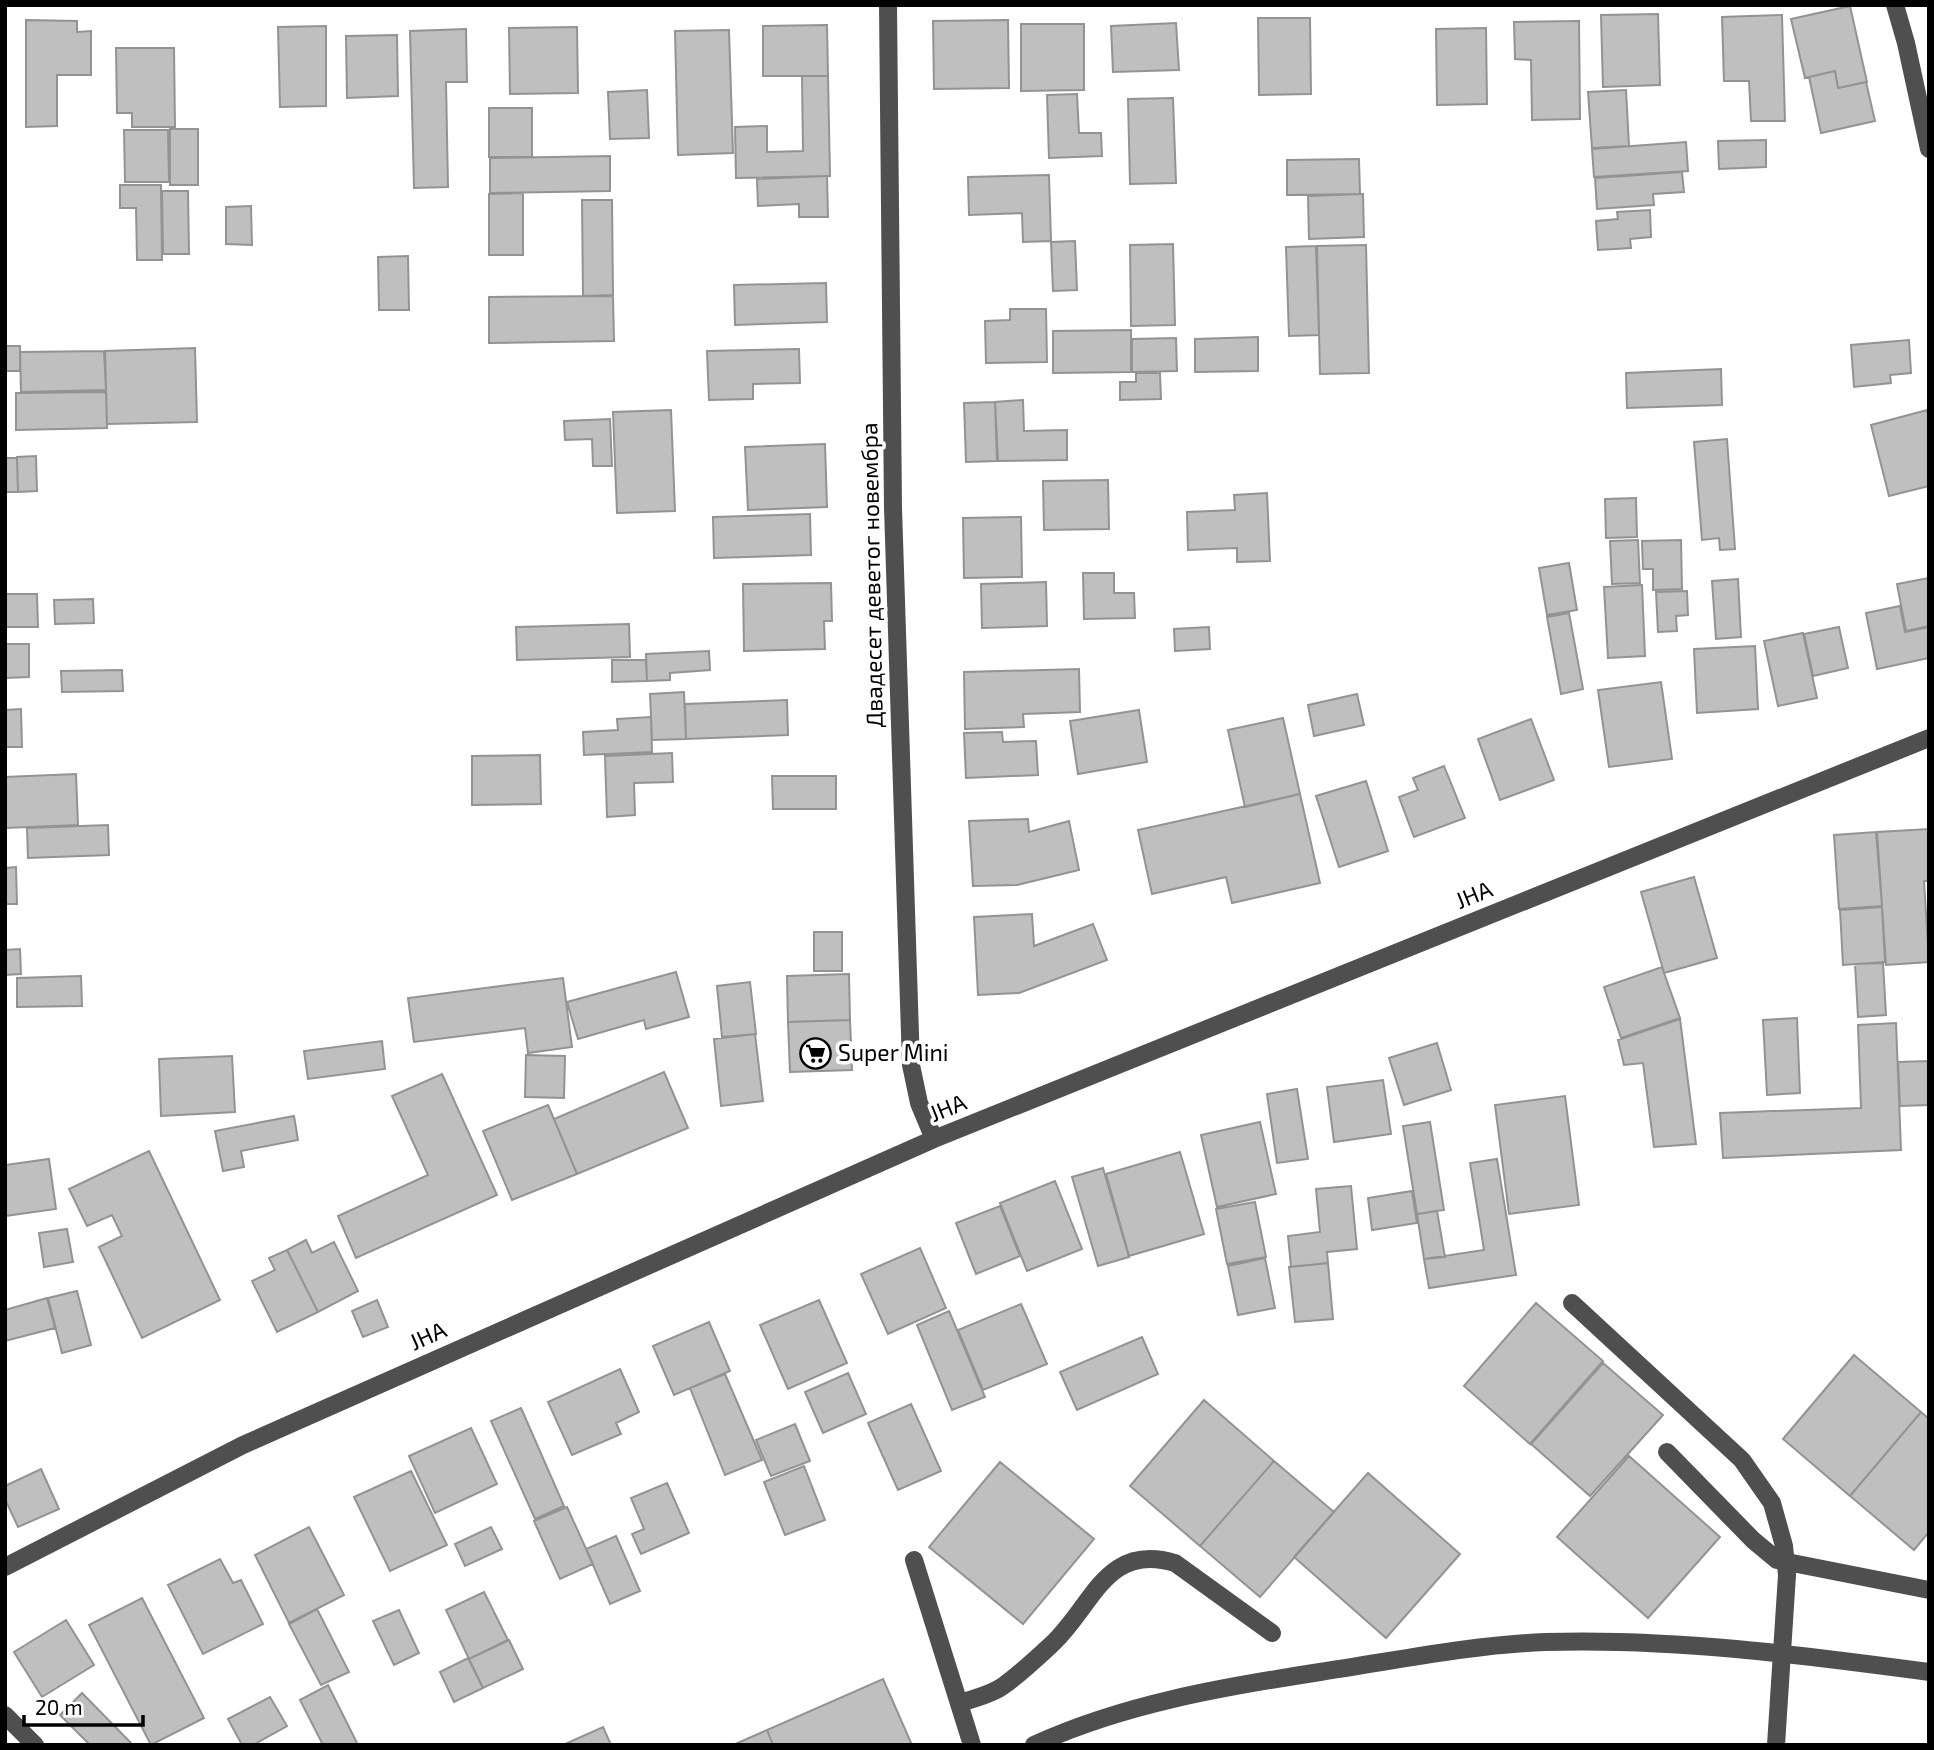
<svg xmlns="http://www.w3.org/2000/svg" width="1934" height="1750" font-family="'Exo 2',sans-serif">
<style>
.building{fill:#bfbfbf;stroke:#939393;stroke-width:2}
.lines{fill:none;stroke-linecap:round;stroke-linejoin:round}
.minor{stroke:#4f4f4f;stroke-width:18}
.labels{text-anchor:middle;stroke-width:7;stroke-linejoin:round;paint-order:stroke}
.street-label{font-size:23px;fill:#000;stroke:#fff}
.poi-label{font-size:23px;fill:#000;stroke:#fff;text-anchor:start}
</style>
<rect width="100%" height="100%" fill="#fff"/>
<path class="building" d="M1850 6 1867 82 1838 88 1835 71 1805 78 1791 19Z
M1658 14 1660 85 1603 87 1601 15Z
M1782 15 1785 121H1751L1749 81H1724L1722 17Z
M1258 18H1310L1311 94 1259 95Z
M26 20 77 21V32L91 31V75H57V126L26 127Z
M1008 20 1009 88 934 89 933 21Z
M1579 21 1580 119 1532 120 1531 60 1515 59 1514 22Z
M1176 23 1179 70 1113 72 1111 26Z
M1021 24H1084V90L1021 91Z
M827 25 828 76H763V26Z
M326 26V106L280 107 278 27Z
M577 27 578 93 510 94 509 28Z
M1486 28 1487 104 1437 105 1436 29Z
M466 29 467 82H446L448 187 414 188 410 31Z
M729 30 733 153 678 155 675 31Z
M397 35 398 96 347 98 346 36Z
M116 48H174L175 127H132V113H117Z
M1835 71 1838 88 1866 82 1875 121 1821 133 1809 77Z
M802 76H828L830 176 736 178 735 127 767 126V152L803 151Z
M647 90 649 138 610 139 608 92Z
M1626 90 1629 146 1592 148 1588 92Z
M1077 94 1079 133H1101L1102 156 1049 158 1047 95Z
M1173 98 1176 183 1130 184 1128 99Z
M489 108H532V157H489Z
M170 129H198V185H170Z
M124 130H168L169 182H125Z
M1766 140V167L1719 169 1718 141Z
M1686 142 1688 171 1594 177 1592 149Z
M610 156V191L490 193V158Z
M1359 159 1360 194 1287 195V160Z
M1682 172 1684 192 1653 194 1654 205 1597 209 1595 178Z
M1049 175 1051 241 1023 242 1022 213 969 215 968 177Z
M827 176 828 217H799V204L758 206 757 179Z
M120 185H161L162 260H137L136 208H120Z
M162 191H188L189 254H163Z
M523 193V255H489V194Z
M1363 194 1364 237 1309 239 1308 196Z
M582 200H612L613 295 583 296Z
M251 206 252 245 226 244V207Z
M1650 210 1651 237 1630 239 1631 248 1598 250 1596 221 1618 219 1617 212Z
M1075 241 1077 290 1053 291 1051 242Z
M1173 244 1175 325 1131 326 1130 245Z
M1366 245 1369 373 1320 374 1317 246Z
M1316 246 1319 335 1289 336 1286 247Z
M408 256 409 310H379L378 257Z
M826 283 827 322 735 325 734 285Z
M613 296 614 341 489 343V297Z
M1010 309H1046L1047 362 986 363 985 321 1010 320Z
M1131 330V372L1053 373V331Z
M1258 337V371L1195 372V339Z
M1176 338 1177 371 1132 372V339Z
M1909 340 1911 373 1890 375 1891 383 1854 387 1851 345Z
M5 346H20V371H5Z
M195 348 197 422 107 424 105 351Z
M799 349 800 383 753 384V399L709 400 707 351Z
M104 351 106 390 21 392 20 352Z
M1721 369 1722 405 1627 408 1626 373Z
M1136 373H1160L1161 399 1120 400V382H1136Z
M106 392 107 428 16 430V393Z
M1023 400 1024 431 1067 430V460L998 461 995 402Z
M995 402 997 461 966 462 964 403Z
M671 410 675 511 617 513 613 412Z
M1927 410 1929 419V486L1889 496 1871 425Z
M610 419 612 466H593L592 439 565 440 564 421Z
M1727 439 1735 549 1720 550 1719 538 1702 540 1694 442Z
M825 444 827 507 748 510 745 447Z
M36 456 37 491 18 492 17 457Z
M5 458H17L18 492H5Z
M1108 480 1109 529 1044 530 1043 481Z
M1267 493 1270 561 1237 562V548L1188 550 1187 512 1235 510 1234 495Z
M1636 498 1637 537 1606 538 1605 499Z
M810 514 811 555 714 558 713 517Z
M1021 517 1022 577 964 578 963 518Z
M1638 540 1640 583 1612 584 1610 541Z
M1681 540 1682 589 1653 590V569H1643L1642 541Z
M1569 563 1577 610 1547 615 1539 568Z
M1083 573H1114V593H1134L1135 618 1084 619Z
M1929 578V626L1906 631 1897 584Z
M1738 579 1741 637 1716 639 1712 581Z
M1046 582 1047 626 982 628 981 584Z
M831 583 832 621H824L825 649 744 651 743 584Z
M1642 585 1645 656 1608 658 1604 587Z
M1687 591 1688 615 1676 616 1677 631 1658 632 1656 592Z
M5 594H37L38 627H5Z
M93 599 94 623 55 624 54 600Z
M1900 606 1905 632 1929 627V658L1877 669 1866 613Z
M1569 613 1583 689 1561 694 1547 617Z
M629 624 630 657 517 660 516 627Z
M1209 627 1210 649 1175 651 1174 629Z
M1839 627 1848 668 1813 676 1804 634Z
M1803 633 1817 698 1778 706 1764 641Z
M5 644H29V677L5 678Z
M1755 646 1758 709 1697 713 1694 649Z
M709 651 710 670 670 673V680L647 681 646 654Z
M612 660H646L647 681 612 682Z
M1079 669 1080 712 1023 714 1024 727 965 729 964 672Z
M122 670 123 691 62 692 61 671Z
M1661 682 1672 759 1609 767 1598 690Z
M684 692 686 739 652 740 650 694Z
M1357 694 1364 725 1314 736 1308 705Z
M787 700 788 735 686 739 685 704Z
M21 709 22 747H5V710Z
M1139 710 1147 762 1078 774 1070 721Z
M651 717 652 752 584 755 583 732 618 730 617 719Z
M1283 718 1300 794 1245 807 1228 730Z
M1531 719 1554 780 1500 800 1478 739Z
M1002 732 1003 742 1036 741 1038 775 966 778 964 733Z
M672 753 673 782 634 783 635 815 607 817 605 756Z
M540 755 541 804 472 805V756Z
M1444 766 1465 818 1414 837 1399 797 1418 790 1413 778Z
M76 774 78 825 5 828V777Z
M772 776H836V809H773Z
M1366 781 1388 851 1339 867 1316 796Z
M1300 794 1320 883 1232 903 1226 877 1152 894 1138 830Z
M1028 819 1029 832 1069 821 1079 870 1017 885 973 886 969 821Z
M108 825 109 855 28 858 27 828Z
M1929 829V881H1924L1929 962 1886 965 1877 832Z
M1876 832 1882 906 1839 909 1834 835Z
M16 867 17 904H5V868Z
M1694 877 1717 958 1664 973 1641 892Z
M1882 907 1885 962 1843 965 1840 910Z
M1032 914 1034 946 1093 924 1107 960 1019 993 978 995 974 917Z
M814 932H842V971H814Z
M20 949 21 974 5 975V950Z
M1883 963 1886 1015 1858 1017 1855 964Z
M1662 967 1680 1018 1621 1038 1604 987Z
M676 972 689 1017 646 1029 644 1020 578 1039 567 1002Z
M849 974 850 1020 788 1022 787 976Z
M81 976 82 1006 17 1007V978Z
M563 978 572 1047 528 1053 525 1028 414 1042 408 998Z
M750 982 756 1034 722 1037 717 986Z
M1797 1018 1800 1093 1767 1095 1763 1020Z
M1680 1019 1696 1144 1654 1147 1643 1063 1624 1065 1618 1040Z
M850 1020 852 1070 790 1072 788 1022Z
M1896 1023 1901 1150 1723 1158 1720 1113 1861 1108 1858 1025Z
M755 1034 763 1101 721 1106 714 1039Z
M382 1041 385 1069 308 1079 304 1051Z
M1437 1043 1451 1090 1404 1105 1389 1058Z
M526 1055 565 1056 564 1098 525 1097Z
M232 1056 235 1112 161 1116 159 1059Z
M1929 1061V1105L1900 1106 1898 1062Z
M664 1072 688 1128 577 1174 554 1119Z
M442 1074 497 1195 356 1258 338 1216 428 1175 392 1096Z
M1383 1080 1391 1134 1334 1142 1327 1087Z
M1297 1089 1308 1159 1277 1163 1267 1094Z
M1565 1096 1579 1205 1509 1214 1495 1105Z
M548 1105 577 1174 512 1200 483 1131Z
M294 1116 298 1140 241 1151 244 1167 223 1171 215 1131Z
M1260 1122 1276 1194 1217 1207 1201 1135Z
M1430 1122 1444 1210 1417 1214 1403 1126Z
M149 1151 220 1300 142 1338 99 1247 122 1236 112 1215 87 1226 69 1189Z
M1180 1152 1204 1234 1129 1256 1106 1174Z
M49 1159 56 1209 5 1216V1165Z
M1497 1159 1516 1275 1429 1288 1424 1259 1484 1250 1470 1163Z
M1103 1168 1129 1257 1098 1266 1072 1177Z
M1055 1181 1082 1249 1027 1271 1000 1203Z
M1351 1186 1357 1249 1327 1252 1328 1263 1291 1267 1288 1236 1320 1232 1316 1189Z
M1412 1191 1417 1223 1372 1230 1368 1198Z
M1255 1202 1266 1257 1227 1264 1216 1209Z
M1000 1206 1020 1256 976 1274 956 1223Z
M1437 1211 1445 1257 1424 1259 1417 1214Z
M67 1229 73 1262 44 1267 39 1233Z
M306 1240 312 1253 334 1242 358 1291 318 1312 287 1250Z
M920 1248 946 1308 888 1334 861 1274Z
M287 1250 318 1312 277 1332 252 1281 275 1270 269 1258Z
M1265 1258 1275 1308 1238 1315 1228 1266Z
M1328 1263 1333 1319 1295 1322 1289 1267Z
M77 1291 91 1345 62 1353 48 1298Z
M47 1298 55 1328 5 1341V1310Z
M377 1300 388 1327 363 1337 352 1311Z
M819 1300 847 1363 788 1389 760 1325Z
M1536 1303 1603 1361 1530 1444 1464 1386Z
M1021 1304 1047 1364 983 1390 958 1330Z
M949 1311 985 1397 952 1410 917 1325Z
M709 1322 730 1371 674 1395 653 1346Z
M1142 1337 1158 1374 1077 1410 1060 1372Z
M1854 1355 1921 1412 1850 1496 1783 1439Z
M1603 1363 1663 1415 1590 1496 1531 1444Z
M620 1369 639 1412 616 1423 621 1434 572 1455 548 1402Z
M848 1373 866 1414 823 1433 805 1392Z
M725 1374 762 1460 725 1475 690 1388Z
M1204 1400 1274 1461 1200 1546 1130 1486Z
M911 1404 941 1471 898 1490 868 1423Z
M521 1408 564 1506 535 1519 491 1421Z
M1921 1412 1929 1419V1532L1914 1550 1850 1496Z
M795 1424 810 1461 771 1476 756 1440Z
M471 1428 497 1484 435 1513 409 1456Z
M1629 1456 1720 1537 1648 1618 1557 1537Z
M1274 1461 1334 1512 1260 1597 1200 1546Z
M1000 1462 1094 1539 1023 1624 929 1547Z
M804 1466 825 1520 785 1535 764 1482Z
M41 1469 59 1509 18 1527 5 1499V1486Z
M411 1471 447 1545 390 1571 354 1497Z
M1368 1473 1460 1554 1386 1638 1294 1557Z
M667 1483 689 1533 641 1554 632 1534 644 1529 631 1498Z
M567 1507 593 1564 560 1579 534 1521Z
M309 1527 344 1595 289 1623 255 1555Z
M491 1527 502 1549 465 1566 455 1544Z
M616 1536 640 1591 610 1604 586 1549Z
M220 1559 233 1583 241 1580 263 1624 203 1654 168 1585Z
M484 1592 508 1640 469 1659 446 1610Z
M142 1598 204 1718 151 1745 89 1625Z
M317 1609 349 1672 321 1685 289 1624Z
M399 1610 419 1653 394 1665 373 1621Z
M66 1620 94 1665 42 1697 14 1652Z
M509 1640 523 1669 483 1688 469 1659Z
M468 1658 483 1688 454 1702 440 1672Z
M883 1679 912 1745H773L767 1730Z
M328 1685 357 1743 354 1745H323L300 1700Z
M82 1693 133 1745H90L60 1715Z
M270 1697 287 1726 253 1745H242L228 1719Z
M603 1727 611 1745H563Z
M767 1730 773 1745H733Z"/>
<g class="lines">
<path class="minor" d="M888 5 893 508 911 1065 919 1103 934 1139
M1895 5 1906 43 1929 149
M1572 1303 1742 1460 1772 1503 1784 1546 1787 1575 1776 1745
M1667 1452 1753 1540 1777 1560 1929 1590
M914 1560 972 1745
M5 1567 243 1445 934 1139 1929 738
M959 1704C973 1698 991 1695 1003 1686 1020 1674 1037 1658 1052 1644 1093 1606 1106 1542 1175 1563L1272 1633
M5 1715 35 1745
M1034 1745C1123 1704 1223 1687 1320 1672 1394 1661 1470 1645 1545 1642 1674 1638 1801 1655 1929 1672"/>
</g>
<defs>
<symbol id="supermarket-ring" viewBox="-11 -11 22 22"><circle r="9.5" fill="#fff" stroke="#000" stroke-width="1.5"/><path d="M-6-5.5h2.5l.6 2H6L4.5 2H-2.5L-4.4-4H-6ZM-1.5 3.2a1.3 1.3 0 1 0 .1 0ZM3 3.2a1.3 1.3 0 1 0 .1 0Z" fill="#000"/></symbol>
</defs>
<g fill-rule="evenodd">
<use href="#supermarket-ring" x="798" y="1036" width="35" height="35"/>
</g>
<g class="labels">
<g class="street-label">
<text transform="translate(872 575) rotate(-91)" y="8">Двадесет деветог новембра</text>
<text transform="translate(1474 895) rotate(-22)" y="8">ЈНА</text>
<text transform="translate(948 1108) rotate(-22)" y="8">ЈНА</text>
<text transform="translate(428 1336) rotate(-24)" y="8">ЈНА</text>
</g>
<g class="poi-label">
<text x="838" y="1061">Super Mini</text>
</g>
</g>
<rect width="1934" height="1750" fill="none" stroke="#000000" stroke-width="14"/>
<path d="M24 1715v10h119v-10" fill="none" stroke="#000000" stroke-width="3.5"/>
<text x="35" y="1715" font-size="21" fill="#000000" stroke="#ffffff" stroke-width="5" paint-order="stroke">20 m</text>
</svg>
